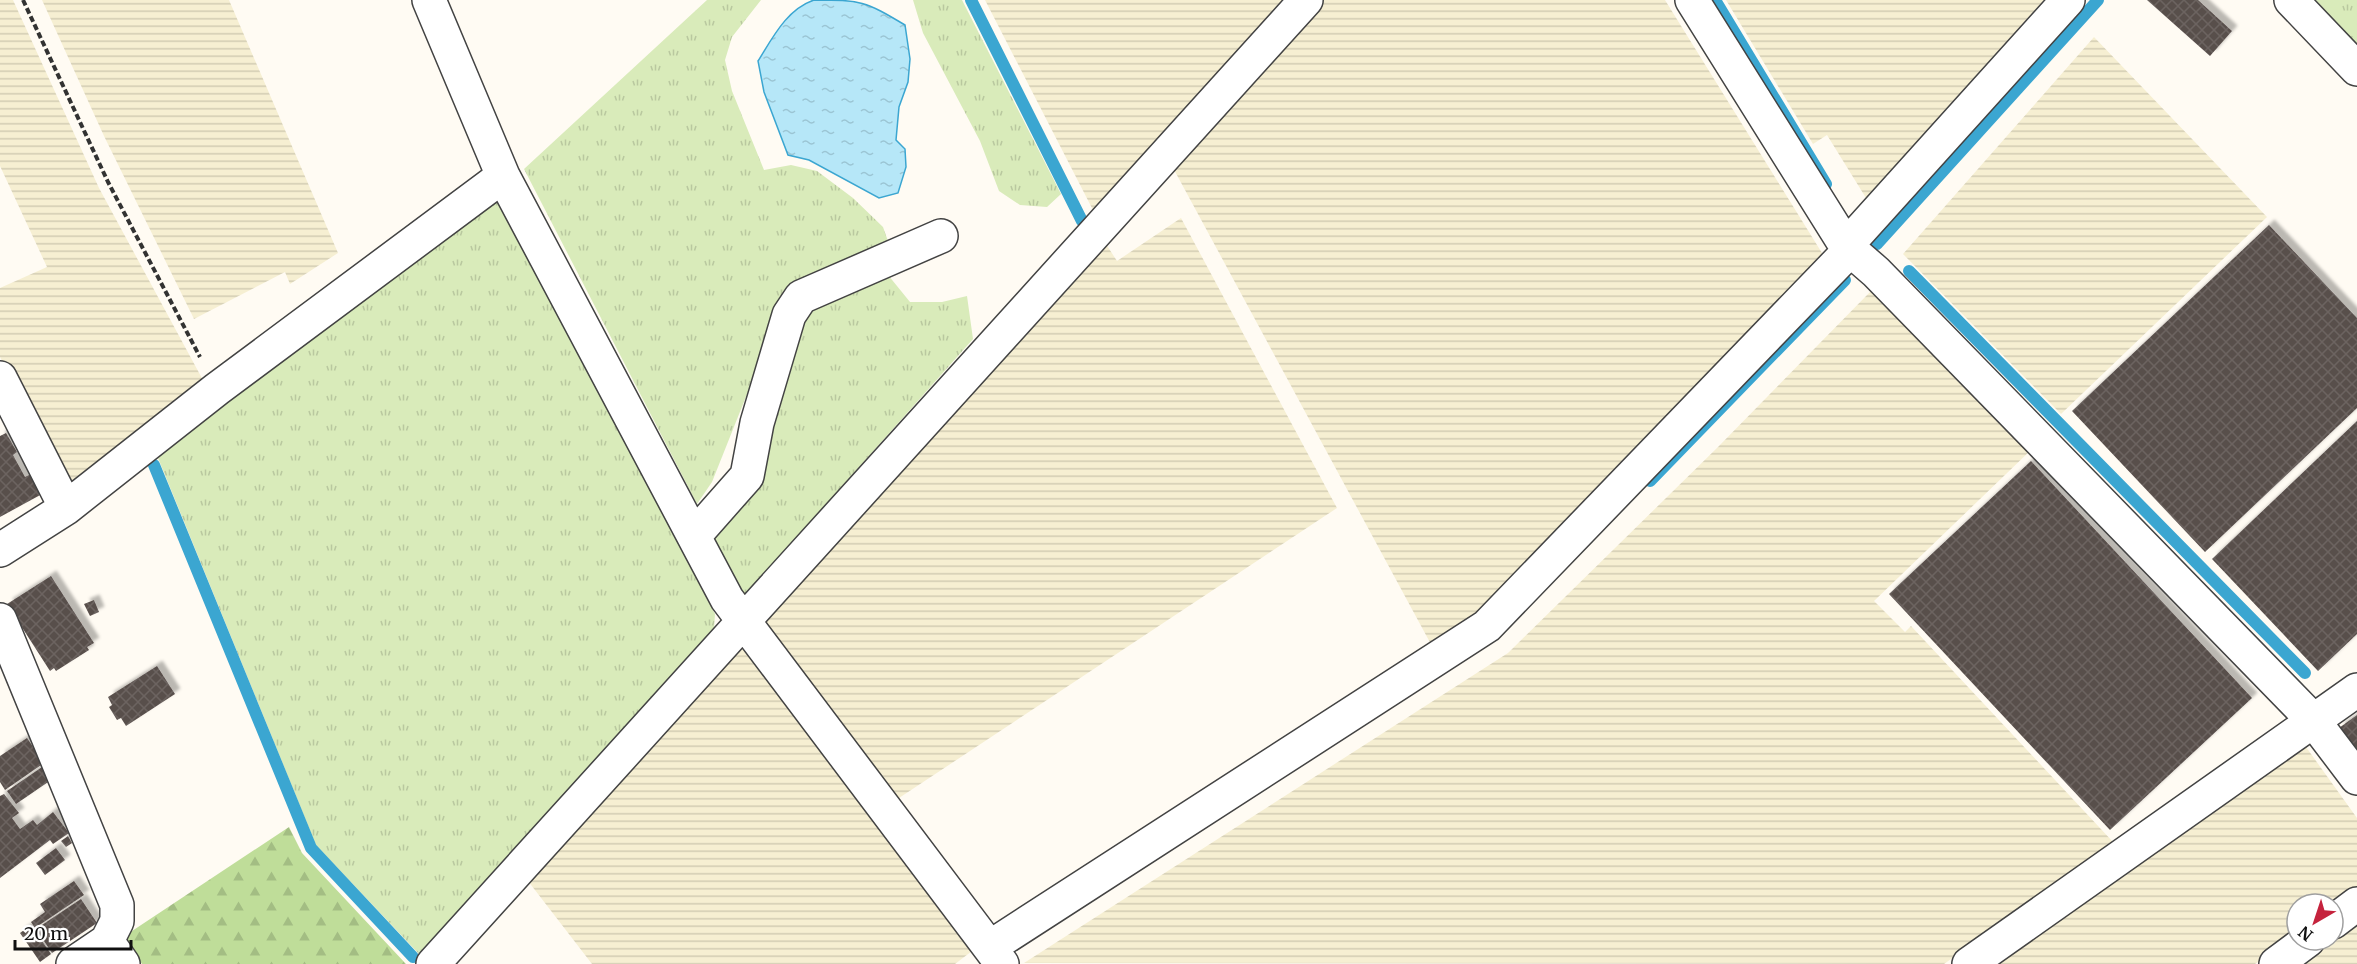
<svg xmlns="http://www.w3.org/2000/svg" width="2357" height="964" font-family="Merriweather,serif">
<style>
.farmland{fill:url(#farmland-rules)}
.grass{fill:url(#grass-tufts)}
.forest{fill:url(#forest-firs)}
.water{fill:url(#water-ripples);stroke:#3ba6d1;stroke-width:1.5}
.lines{fill:none;stroke-linecap:round;stroke-linejoin:round}
.stream{stroke:#3ba6d1;stroke-width:12}
.building{fill:url(#building-cross-hatch);filter:url(#shadow)}
.minor-casing{stroke:#434343;stroke-width:36}
.path{stroke:#323232;stroke-width:4;stroke-dasharray:6 3;stroke-linecap:butt}
.minor{stroke:#fff;stroke-width:33}
</style>
<defs>
<pattern id="farmland-rules" width="6" height="5" patternUnits="userSpaceOnUse" patternTransform="scale(1.5)"><rect width="6" height="5" fill="#f6efd2"/><path d="M0 2.5h6" fill="none" stroke="#d2ccb3"/></pattern>
<pattern id="grass-tufts" width="24" height="20" patternUnits="userSpaceOnUse" patternTransform="scale(1.5)"><rect width="24" height="20" fill="#d9ebba"/><path d="M3 7l-1-3M5 7V3M7 7l1-3M15 17l-1-3M17 17v-4M19 17l1-3" fill="none" stroke="#b9c89f"/></pattern>
<pattern id="forest-firs" width="22" height="20" patternUnits="userSpaceOnUse" patternTransform="scale(1.5)"><rect width="22" height="20" fill="#bfdd99"/><path d="M5 1l3.5 6h-7zM16 11l3.5 6h-7z" fill="#a3bd83"/></pattern>
<pattern id="water-ripples" width="26" height="14" patternUnits="userSpaceOnUse" patternTransform="scale(1.5)"><rect width="26" height="14" fill="#b6e7f8"/><path d="M2 4q2-2 4 0t4 0M15 11q2-2 4 0t4 0" fill="none" stroke="#9bc5d4"/></pattern>
<pattern id="building-cross-hatch" width="8" height="8" patternUnits="userSpaceOnUse" patternTransform="scale(1.5)"><rect width="8" height="8" fill="#594f4c"/><path d="M0 0l8 8M0 8l8-8" fill="none" stroke="#6c6461"/></pattern>
<filter id="shadow"><feDropShadow dx="5.5" dy="-5.5" stdDeviation="1.5" flood-color="#0004"/></filter>
</defs>
<rect width="100%" height="100%" fill="#fffbf3"/>
<path class="farmland" d="M0 0H13L99 188 204 382 66 488 0 357V288L47 267 0 166Z
M42 0H229L338 253 290 284 285 272 194 319 104 136Z
M985 0H1285L1095 214Z
M1322 0H1665L1822 253 1823 267 1483 618 1433 648 1172 166Z
M1726 0H2044L1866 198 1827 135 1813 144Z
M2094 37 2267 217 2061 414 1903 254Z
M1181 218 1337 508 896 800 765 635 763 618 1104 241 1117 261Z
M1871 291 1943 356 2032 449 1874 601 1905 632 1911 626 2114 843 1944 964 1024 963 1508 653 1718 447Z
M744 649 753 655 976 948 955 964H592L528 881 731 655Z
M2306 747 2357 818V893L2333 904H2297V935L2255 964H1997Z
M2357 914V964H2293L2322 940H2333V932Z"/>
<path class="grass" d="M707 0H761L732 37 725 60 732 91 764 170 791 165 817 171 853 198 883 227 889 244 767 344 712 482 697 504 524 169Z
M913 0H962L1061 194 1047 207 1020 205 999 191 980 141 923 33Z
M2302 0H2357V57Z
M487 203H500L715 614 714 629 419 954 316 845 156 453Z
M884 270 910 302H942L967 296 973 339 747 593H740L712 536 784 375 806 316 817 306Z"/>
<path class="forest" d="M289 827 302 853 406 964H142L123 937Z"/>
<path class="water" d="M814 0C861 0 865 1 905 25L910 59 908 82 899 107 896 140 905 149 906 167 898 193 879 198 809 160 788 155 764 92 758 61C773 37 787 9 814 0Z"/>
<g class="lines">
<path class="stream" d="M971 0 1082 221
M1715 0 1826 184
M1877 244 2098 0
M1909 271 2305 673
M154 465 311 848 413 957
M1650 481 1845 280"/>
</g>
<path class="building" d="M2147 0H2198L2232 31 2210 56Z
M2269 225 2357 318V408L2205 552 2072 411Z
M2357 421V634L2318 671 2212 559Z
M6 433 17 452 13 455 25 477 31 474 42 494 0 517V436Z
M2031 461 2252 698 2110 830 1889 594Z
M51 576 94 643 87 647 89 650 56 671 54 668 50 671 7 604Z
M94 600 99 612 90 616 84 604Z
M157 666 175 694 126 726 121 718 117 720 109 707 112 705 108 697Z
M2357 715V752L2339 728Z
M27 738 44 763 5 790 0 782V756Z
M45 765 54 778 16 804 7 791Z
M4 794 19 813 12 818 20 829 33 820 37 825 53 812 69 833 53 844 50 840 0 878V796Z
M68 836 72 843 66 847 61 841Z
M56 848 65 860 45 875 36 863Z
M74 881 84 895 35 928 31 922 45 912 40 904Z
M81 899 97 923 52 953 36 929Z
M31 925 51 954 40 962 20 933Z"/>
<g class="lines">
<defs>
<path id="minor" d="M429 0 503 176 727 599 1002 964
M1692 0 1846 246 1876 272 2313 720 2357 778
M2291 0 2357 69
M1846 246 2068 0
M0 378 66 508
M694 536 747 476 757 423 789 315 801 297 941 236
M0 550 66 508 217 389 503 176
M0 620 117 905V921L107 941
M2333 922 2357 904
M990 947 1487 626 1851 249
M73 964 107 941 123 964
M433 964 1306 0
M1969 964 2357 690
M2276 964 2308 940"/>
</defs>
<use href="#minor" class="minor-casing"/>
<path class="path" d="M23 0 108 182 200 357"/>
<use href="#minor" class="minor"/>
</g>
<g transform="translate(2315 922) rotate(219)"><circle r="28" fill="#ffffff" stroke="#9f9f9f" stroke-width="1.5"/>
<path d="M0-4.5L10 22L0 15L-10 22Z" fill="#c5233d"/>
<text y="-9" font-size="16" font-weight="bold" text-anchor="middle" fill="#101010">N</text>
</g>
<path d="M15 940v9h116v-9" fill="none" stroke="#101010" stroke-width="3"/>
<text x="24" y="940" font-size="18" fill="#101010" stroke="#ffffff" stroke-width="4.5" paint-order="stroke">20 m</text>
</svg>
